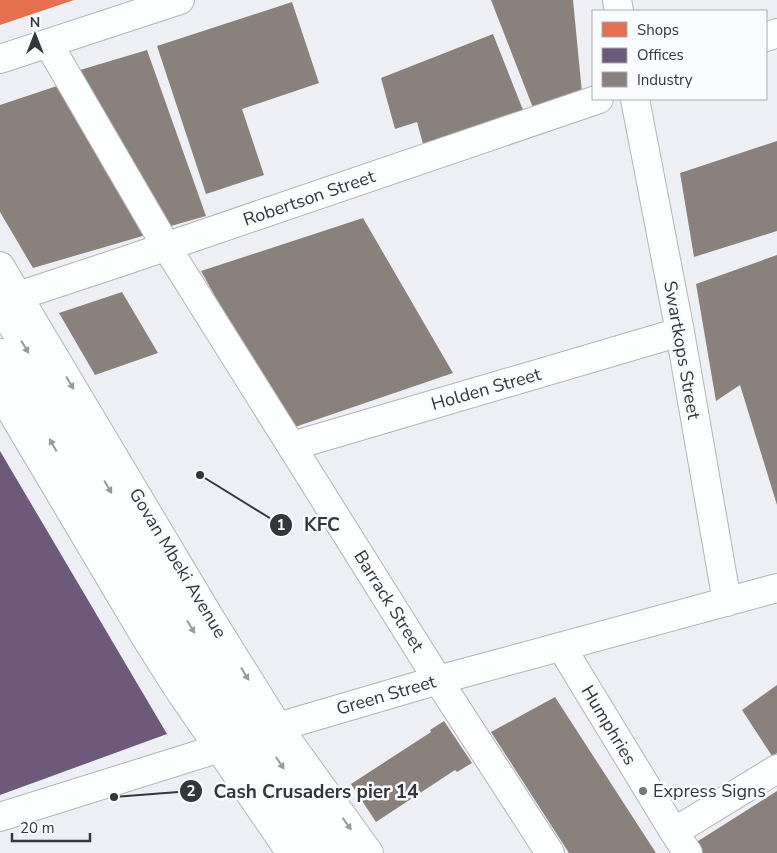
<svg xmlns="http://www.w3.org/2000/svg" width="777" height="853" font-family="'Nunito Sans',sans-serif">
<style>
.shops{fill:#e76f51}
.offices{fill:#6d597a}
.industry{fill:#8a817c}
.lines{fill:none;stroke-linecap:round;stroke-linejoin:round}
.minor-casing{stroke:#b3b3b7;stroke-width:30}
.major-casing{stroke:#b3b3b7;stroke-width:30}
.minor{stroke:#fcfdfd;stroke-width:28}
.major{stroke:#fcfdfd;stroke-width:28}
.oneway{fill:#989a9b}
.poi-dot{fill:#76777a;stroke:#fafbfe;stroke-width:2}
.labels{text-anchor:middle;stroke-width:5;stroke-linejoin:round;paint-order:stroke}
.street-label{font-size:18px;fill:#353639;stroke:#fafbfe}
.poi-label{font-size:18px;fill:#353639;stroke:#fafbfe;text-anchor:start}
.leader{fill:none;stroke:#353639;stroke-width:2}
.callout-dot{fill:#353639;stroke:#fafbfe;stroke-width:2}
.mark-label{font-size:15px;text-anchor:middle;font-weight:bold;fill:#fff}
.callout-label{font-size:19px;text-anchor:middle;font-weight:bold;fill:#353639;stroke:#fafbfe;stroke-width:5;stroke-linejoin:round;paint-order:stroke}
</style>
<rect width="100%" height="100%" fill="#eeeff4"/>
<path class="shops" d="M0 0H74L0 25Z"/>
<path class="offices" d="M0 451 167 734 0 795Z"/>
<path class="industry" d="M491 0H573L582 93 535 113Z
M292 2 319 83 242 109 264 175 206 194 157 46Z
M493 34 525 115 423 144 417 122 395 129 381 78Z
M147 50 206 216 157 230 70 73Z
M60 85 146 235 33 268 0 212V105Z
M777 141V231L694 257 680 173Z
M363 218 453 373 289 429 201 271Z
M777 255V505L740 385 716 401 696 284Z
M122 292 158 353 95 375 59 313Z
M777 685V753L772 756 742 710Z
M555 697 656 853H569L491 732Z
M444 721 472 763 457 772 455 770 376 822 351 784 431 732 430 730Z
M777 791V853H702L695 843Z"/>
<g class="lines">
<defs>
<path id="minor" d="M617 0 619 11
M766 37 777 33
M48 43 166 246 438 680 550 853
M0 59 180 0
M635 99 680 332 727 602
M18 296 121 262 599 99
M0 305 214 665 307 804 343 853
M0 353 25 393 66 468 167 640 191 679 317 853
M292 446 680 332
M562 648 674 832 688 853
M0 817 220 748 278 727 438 680 777 588
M674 832 777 769"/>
<path id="major" d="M0 266 210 618 278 727 369 853
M0 392 146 638 177 687 291 853"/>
</defs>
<use href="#minor" class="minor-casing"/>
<use href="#major" class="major-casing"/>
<use href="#minor" class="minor"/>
<use href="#major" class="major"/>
</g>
<defs><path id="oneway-solid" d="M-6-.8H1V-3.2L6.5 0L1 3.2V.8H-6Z" transform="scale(1.25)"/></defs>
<g class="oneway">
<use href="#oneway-solid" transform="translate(25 347) rotate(59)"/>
<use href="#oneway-solid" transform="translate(70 383) rotate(59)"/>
<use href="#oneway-solid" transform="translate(53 445) rotate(-119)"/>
<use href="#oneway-solid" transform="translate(108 487) rotate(59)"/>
<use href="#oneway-solid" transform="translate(191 627) rotate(59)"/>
<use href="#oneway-solid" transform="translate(245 674) rotate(58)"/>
<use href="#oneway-solid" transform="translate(280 763) rotate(56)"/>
<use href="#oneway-solid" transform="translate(347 824) rotate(54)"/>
</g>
<circle class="poi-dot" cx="643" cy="791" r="5"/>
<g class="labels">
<g class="street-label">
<text transform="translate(309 198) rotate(-19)" y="6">Robertson Street</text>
<text transform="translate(682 350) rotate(80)" y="6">Swartkops Street</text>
<text transform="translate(486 389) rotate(-16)" y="6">Holden Street</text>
<text transform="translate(178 563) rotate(59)" y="6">Govan Mbeki Avenue</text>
<text transform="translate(389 601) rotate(58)" y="6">Barrack Street</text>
<text transform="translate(386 695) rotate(-16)" y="6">Green Street</text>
<text transform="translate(609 725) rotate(59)" y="6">Humphries</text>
</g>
<g class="poi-label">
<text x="653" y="797">Express Signs</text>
</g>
</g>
<path class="leader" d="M200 475L281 525M114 797L191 791"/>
<g class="callout-dot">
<circle cx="200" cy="475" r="5"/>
<circle cx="114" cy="797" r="5"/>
<circle cx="281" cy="525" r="12"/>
<circle cx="191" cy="791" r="12"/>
</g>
<g class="mark-label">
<text x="281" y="530">1</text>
<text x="191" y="796">2</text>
</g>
<g class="callout-label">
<text x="322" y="531">KFC</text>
<text x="316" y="798">Cash Crusaders pier 14</text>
</g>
<rect x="592" y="10" width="175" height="90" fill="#fafbfe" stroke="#abacaf"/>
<rect x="602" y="22" width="25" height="15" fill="#e76f51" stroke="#abacaf"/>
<text x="637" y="35" font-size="15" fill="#353639">Shops</text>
<rect x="602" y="48" width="25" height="15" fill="#6d597a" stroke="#abacaf"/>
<text x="637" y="60" font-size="15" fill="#353639">Offices</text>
<rect x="602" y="72" width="25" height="15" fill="#8a817c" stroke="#abacaf"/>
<text x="637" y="85" font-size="15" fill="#353639">Industry</text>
<g transform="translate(35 35)" stroke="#fafbfe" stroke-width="4" paint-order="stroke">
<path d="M0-4L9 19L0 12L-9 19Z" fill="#353639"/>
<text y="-8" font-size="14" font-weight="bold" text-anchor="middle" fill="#353639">N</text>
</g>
<path d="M12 833v8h78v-8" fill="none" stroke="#353639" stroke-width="2.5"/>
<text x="20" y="833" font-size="15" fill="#353639" stroke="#fafbfe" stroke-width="4" paint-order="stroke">20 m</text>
</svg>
